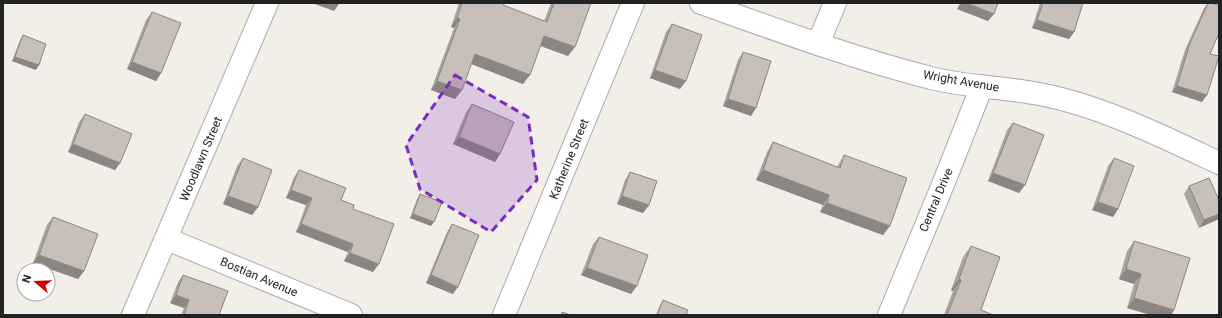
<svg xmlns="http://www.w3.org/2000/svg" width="1222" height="318" font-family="Roboto,sans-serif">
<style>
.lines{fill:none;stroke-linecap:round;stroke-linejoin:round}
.minor-casing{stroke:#a9a9a9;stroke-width:24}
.minor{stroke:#fff;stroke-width:22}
.wall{fill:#aba49e}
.shaded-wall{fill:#8b8681}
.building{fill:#c7bfb8;stroke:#8b8681}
.marked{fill:#7b2cbf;fill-opacity:0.2;stroke:#7b2cbf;stroke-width:3;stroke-dasharray:8 5;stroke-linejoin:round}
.labels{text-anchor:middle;stroke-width:3.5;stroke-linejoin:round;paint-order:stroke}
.street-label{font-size:12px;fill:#222;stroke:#fff}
</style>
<rect width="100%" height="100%" fill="#f2efe9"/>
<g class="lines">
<defs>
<path id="minor" d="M701 3C777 30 853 58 931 78 966 87 1003 87 1039 94 1099 105 1164 137 1219 163
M818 44 835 3
M167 239 351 315
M133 315 267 3
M504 315 633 3
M889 315 944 182 982 86"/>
</defs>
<use href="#minor" class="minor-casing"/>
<use href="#minor" class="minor"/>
</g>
<path class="wall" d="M459 3H504L503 5 544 21 551 3H591L568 56 541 46 523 84 471 64 462 90 455 99 431 90 454 28 451 27Z
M960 3H998L988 21 957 9Z
M1040 3H1083L1074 32 1069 39 1032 28Z
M1208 3H1212L1210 54 1202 102 1172 92 1185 50 1204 8Z
M152 12 161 73 156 81 127 69 146 20Z
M672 24 680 89 650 78 666 32Z
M23 35 36 70 12 61 20 40Z
M743 52 751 116 723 106 738 60Z
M472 104 500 154 495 162 453 144 466 112Z
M85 114 120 163 115 170 68 152 79 122Z
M1013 123 1019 193 988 181 1007 130Z
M773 142 837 167 844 155 883 235 820 212 823 205 756 180 767 152Z
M243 158 258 207 252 215 223 204 237 166Z
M1114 158 1118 209 1113 217 1092 210 1108 166Z
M299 170 353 209 373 272 344 261 348 252 296 232 306 205 286 198 294 177Z
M630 172 649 205 643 213 617 204 625 180Z
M1189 186 1219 200 1199 228 1184 194Z
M420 194 431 226 410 218 417 199Z
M53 217 84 271 78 279 33 263 47 225Z
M452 224 453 294 426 283 447 232Z
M599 237 631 294 581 275 593 244Z
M1134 241 1174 310 1171 315H1151L1127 308 1134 284 1119 279 1127 251Z
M971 246 981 310 993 315H944L953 291 951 290 963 257Z
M183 275 219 315H181L184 308 170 303 178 282Z
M663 300 686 315H656L660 305Z"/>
<path class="shaded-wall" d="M312 3H338L339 4 334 11Z
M962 3H966L994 14 988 21 957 9Z
M457 18 460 19 454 28 451 27Z
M1037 20 1074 32 1069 39 1032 28Z
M544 36 575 47 568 56 538 45Z
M475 54 530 75 523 84 469 63Z
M15 57 39 65 36 70 12 61Z
M132 62 161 73 156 81 127 69Z
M655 70 686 81 680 89 650 78Z
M437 81 462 90 455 99 431 90Z
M1177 86 1207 95 1202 102 1172 92Z
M728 99 756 108 751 116 723 106Z
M459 137 500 154 495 162 453 144Z
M73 144 120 163 115 170 68 152Z
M763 170 829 195 823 205 756 180Z
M993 173 1025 185 1019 193 988 181Z
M291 190 312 198 306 205 286 198Z
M228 196 258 207 252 215 223 204Z
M622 196 649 205 643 213 617 204Z
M1098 202 1118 209 1113 217 1092 210Z
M827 203 890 226 883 235 820 212Z
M413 214 434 222 431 226 410 218Z
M1219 214V219L1199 228 1204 220Z
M301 224 353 244 348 252 296 232Z
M350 253 379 264 373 272 344 261Z
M39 255 84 271 78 279 33 263Z
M587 268 637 286 631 294 581 275Z
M1126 269 1141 274 1134 284 1119 279Z
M431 275 458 287 453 294 426 283Z
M959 279 961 280 953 291 951 290Z
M176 295 189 300 184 308 170 303Z
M1134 298 1174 310 1171 315H1151L1127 308Z"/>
<path class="building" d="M462 3H504L503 5 547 22 554 3H591L575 47 544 36 530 75 475 54 462 90 437 81 460 19 457 18Z
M966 3H998L994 14Z
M1043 3H1083L1074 32 1037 20Z
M1208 3H1212L1219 6V33L1210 54 1219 56 1207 95 1177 86 1190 43Z
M152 12 181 23 161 73 132 62Z
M672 24 702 35 686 81 655 70Z
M23 35 46 44 39 65 15 57Z
M743 52 771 61 756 108 728 99Z
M472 104 514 122 500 154 459 137Z
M85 114 132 134 120 163 73 144Z
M1013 123 1044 135 1025 185 993 173Z
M773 142 840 168 844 155 907 178 890 226 827 203 829 195 763 170Z
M243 158 272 170 258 207 228 196Z
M1114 158 1134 166 1118 209 1098 202Z
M299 170 346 188 341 200 354 205 353 209 394 224 379 264 350 253 353 244 301 224 312 198 291 190Z
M630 172 657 181 649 205 622 196Z
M1209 178 1219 200V214L1204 220 1189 186Z
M420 194 442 202 434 222 413 214Z
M53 217 98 234 84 271 39 255Z
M452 224 479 235 458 287 431 275Z
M599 237 648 255 637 286 587 268Z
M1134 241 1190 258 1174 310 1134 298 1141 274 1126 269Z
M971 246 1000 257 981 310 993 315H947L961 280 959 279Z
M183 275 228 291 219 315H184L189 300 176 295Z
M663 300 688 310 686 315H657Z
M562 312 571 315H561Z"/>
<path class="marked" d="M455 75 528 117 537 180 491 232 420 189 406 145Z"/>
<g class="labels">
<g class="street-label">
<text transform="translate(961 81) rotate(10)" y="4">Wright Avenue</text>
<text transform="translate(201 159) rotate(-67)" y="4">Woodlawn Street</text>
<text transform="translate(569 159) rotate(-68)" y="4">Katherine Street</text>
<text transform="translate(936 200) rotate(-67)" y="4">Central Drive</text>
<text transform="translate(259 277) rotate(23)" y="4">Bostian Avenue</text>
</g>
</g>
<rect width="1222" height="318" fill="none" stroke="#222222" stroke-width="8"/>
<g transform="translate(36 282) rotate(289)"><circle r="19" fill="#ffffff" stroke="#a7a7a7"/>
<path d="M0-3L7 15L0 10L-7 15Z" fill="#d40000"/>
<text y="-6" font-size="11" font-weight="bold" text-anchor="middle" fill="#222222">N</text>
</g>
</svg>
